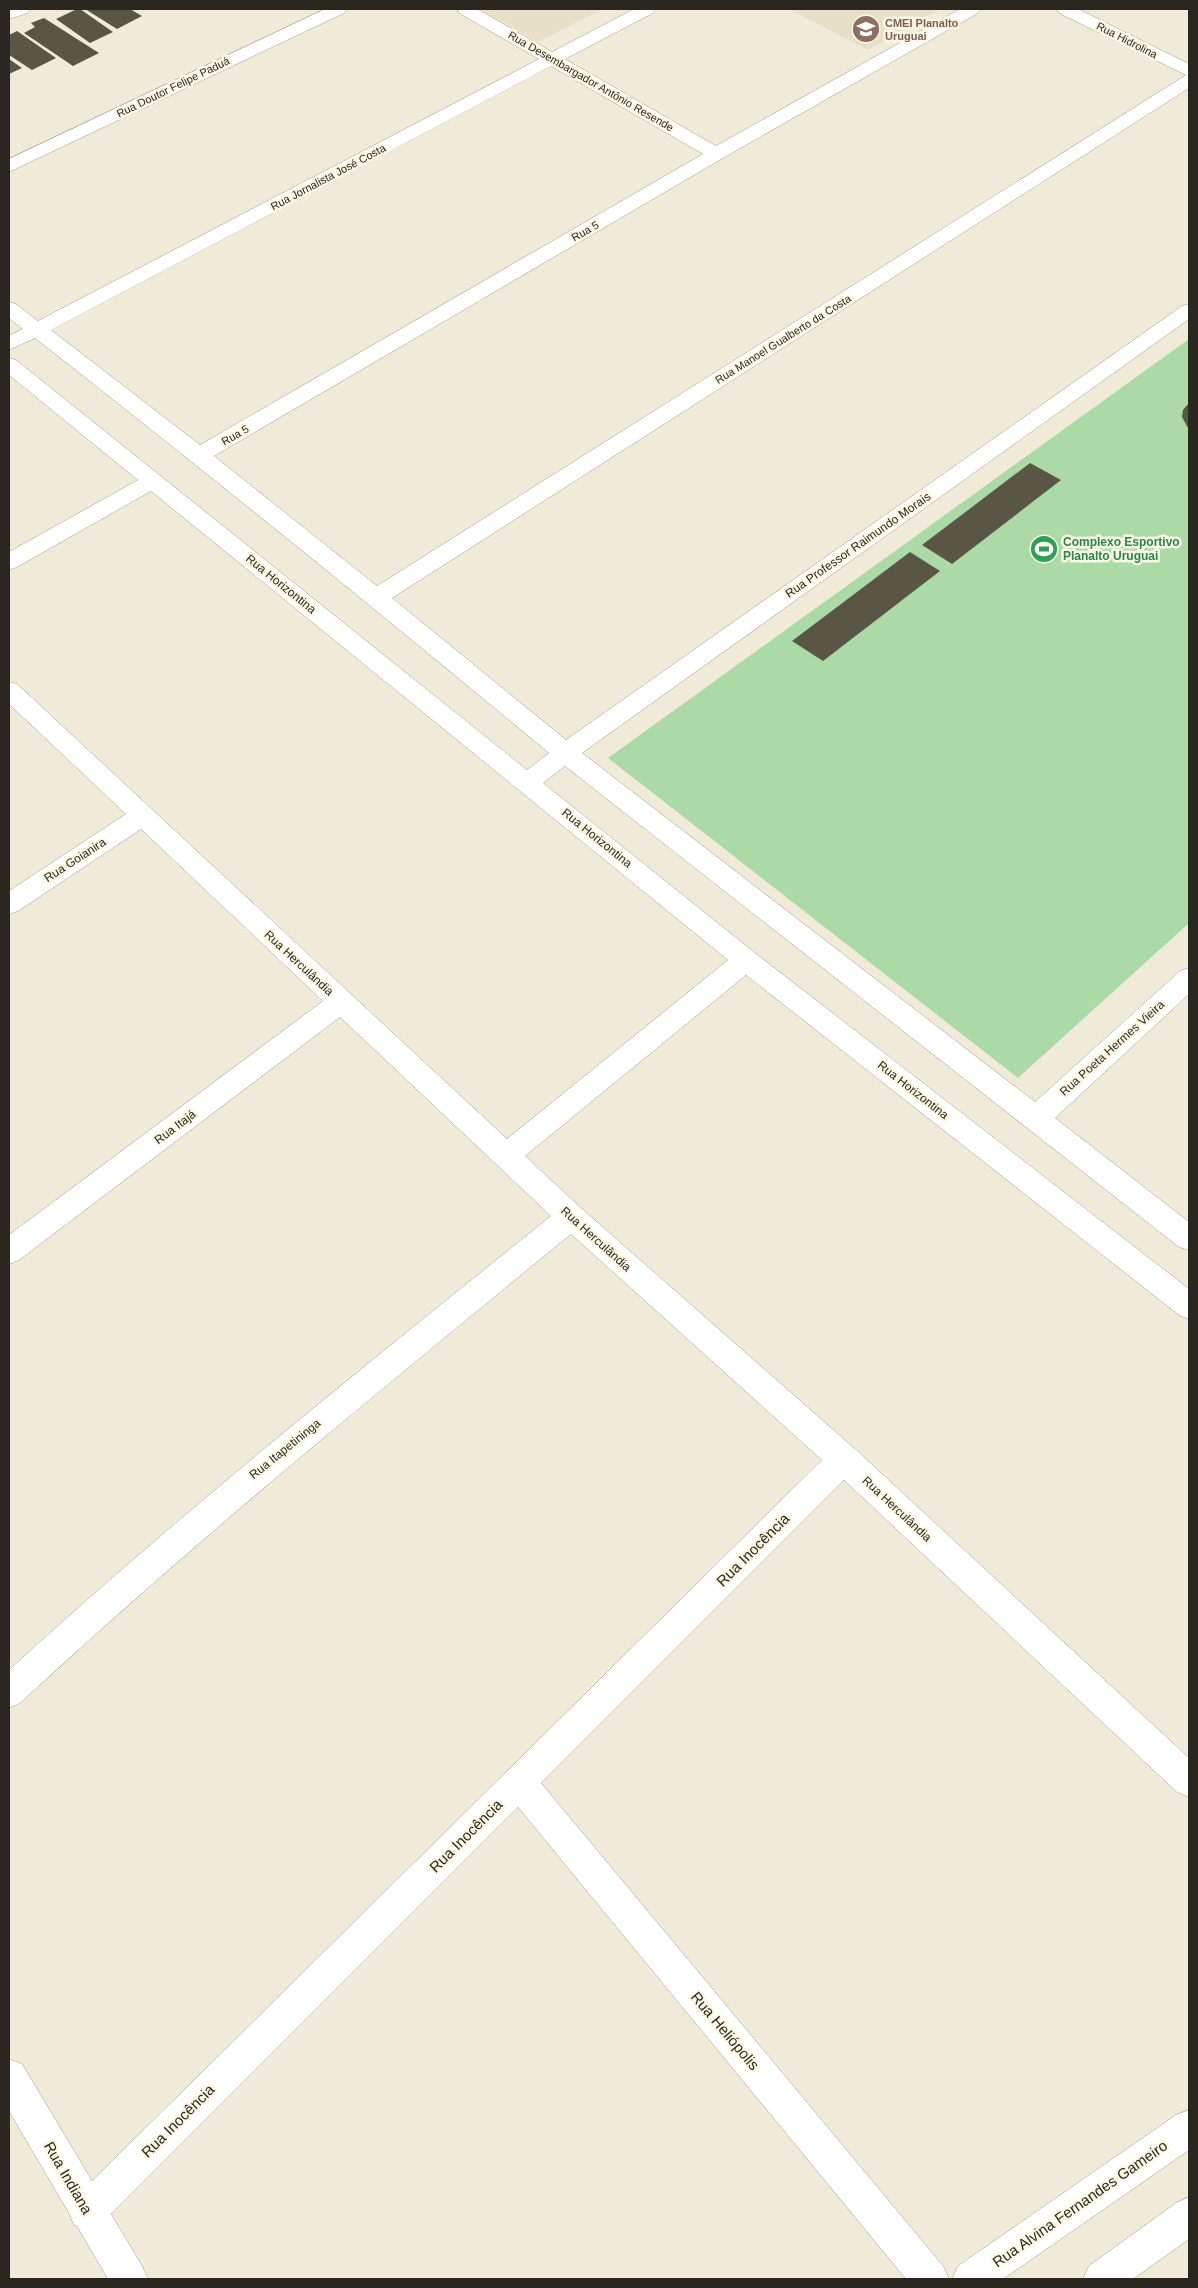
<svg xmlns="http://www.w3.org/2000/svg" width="1198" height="2288" font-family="Arial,sans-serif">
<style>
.built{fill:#e7dfc6}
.green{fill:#acdaa6}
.building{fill:#5a5646}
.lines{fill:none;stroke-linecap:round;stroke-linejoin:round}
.minor-casing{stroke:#a29c8c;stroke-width:1}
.minor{fill:#fff;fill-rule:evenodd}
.labels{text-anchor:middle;stroke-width:5;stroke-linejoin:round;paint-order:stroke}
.far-education-label{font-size:11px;font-weight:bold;fill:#785e54;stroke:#fdf8e5;text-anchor:start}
.far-street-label{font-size:11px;fill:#2a2721;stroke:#fdf8e5}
.leisure-label{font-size:12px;font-weight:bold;fill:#27864d;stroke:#fdf8e5;text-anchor:start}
.street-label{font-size:12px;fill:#2a2721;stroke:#fdf8e5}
.near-street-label{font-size:15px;fill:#2a2721;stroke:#fdf8e5}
</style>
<rect width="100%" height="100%" fill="#f0ead8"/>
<path class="built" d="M480 9H603L538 42Z
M789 9H940L868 50Z"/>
<path class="green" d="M1189 339V923L1018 1078 608 758Z"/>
<path class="building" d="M77 9H80L113 32 90 43 56 19Z
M85 9H130L142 16 117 29Z
M44 18 99 53 73 66 24 33 35 27 31 23Z
M17 31 56 58 32 70 9 55V35Z
M9 59 22 68 9 74Z
M1189 403V430L1182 417 1183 410Z
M1030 463 1061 480 952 564 922 545Z
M910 552 940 571 823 661 792 641Z"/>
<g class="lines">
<defs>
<path id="minor" d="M9 9H31L28 13 9 19Z
M325 9H347L344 13 9 172V159Z
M457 9H477L552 52 634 9H655L653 13 565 59 716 146 960 9H981L978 13 723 158 214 456 377 586 1186 75 1059 13 1057 9H1078L1189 64V88L392 598 566 740 1182 306 1189 304V319L582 753 1035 1102 1180 971 1189 968V994L1055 1118 1189 1222V1250L1179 1247 565 766 543 783 755 953 1189 1289V1319L1179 1315 746 975 525 1156 581 1208 855 1449 1189 1758V1797L1177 1792 844 1480 541 1783 943 2266 949 2279H906L518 1807 111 2214 142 2266 148 2279H108L77 2226 74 2225 69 2213 9 2111V2059L22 2064 92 2181 822 1460 571 1234C384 1387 197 1539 20 1703L9 1708V1670C183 1511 367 1364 551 1216L340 1017 19 1260 9 1264V1235L323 1001 141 829 18 911 9 914V891L126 814 9 704V682L17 684 507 1139 728 960 151 491 17 567 9 570V552L138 480 9 375V358L16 360 527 770 549 753C379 612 209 474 35 338L9 350V336L23 329 9 318V302L16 304 38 321 539 59 459 13ZM551 66 703 154 200 445 51 330Z
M1189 2110V2150L1003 2279H952L958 2266 1176 2115Z
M1189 2197V2239L1133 2279H1083L1089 2266 1176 2203Z"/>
</defs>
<use href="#minor" class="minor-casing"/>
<use href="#minor" class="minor"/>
</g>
<defs>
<symbol id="school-disc" viewBox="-11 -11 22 22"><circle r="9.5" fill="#8d6e63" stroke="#fdf8e5"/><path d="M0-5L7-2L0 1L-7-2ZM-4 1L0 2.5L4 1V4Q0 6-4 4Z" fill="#fff"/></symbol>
<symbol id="stadium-disc" viewBox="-11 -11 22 22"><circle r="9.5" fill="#2e9e5b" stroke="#fdf8e5"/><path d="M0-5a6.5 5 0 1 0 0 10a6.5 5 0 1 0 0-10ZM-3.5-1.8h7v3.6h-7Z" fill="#fff"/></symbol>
</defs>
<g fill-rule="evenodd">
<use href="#school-disc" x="850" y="13" width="32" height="32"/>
<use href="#stadium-disc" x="1028" y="533" width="32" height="32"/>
</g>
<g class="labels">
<g class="far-education-label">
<text x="885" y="27">CMEI Planalto<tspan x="885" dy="13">Uruguai</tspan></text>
</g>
<g class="far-street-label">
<text transform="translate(1127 40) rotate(27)" y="4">Rua Hidrolina</text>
<text transform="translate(591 81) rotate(30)" y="4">Rua Desembargador Antônio Resende</text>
<text transform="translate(173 87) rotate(-26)" y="4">Rua Doutor Felipe Paduá</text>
<text transform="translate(328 177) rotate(-28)" y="4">Rua Jornalista José Costa</text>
<text transform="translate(585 231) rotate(-30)" y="4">Rua 5</text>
<text transform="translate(783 339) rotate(-32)" y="4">Rua Manoel Gualberto da Costa</text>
<text transform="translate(235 435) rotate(-30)" y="4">Rua 5</text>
</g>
<g class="leisure-label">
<text x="1063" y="546">Complexo Esportivo<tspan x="1063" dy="14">Planalto Uruguai</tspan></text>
</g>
<g class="street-label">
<text transform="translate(858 545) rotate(-35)" y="4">Rua Professor Raimundo Morais</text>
<text transform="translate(281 584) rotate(39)" y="4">Rua Horizontina</text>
<text transform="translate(597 838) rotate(39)" y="4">Rua Horizontina</text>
<text transform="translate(75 860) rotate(-33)" y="4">Rua Goianira</text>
<text transform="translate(299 963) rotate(43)" y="4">Rua Herculândia</text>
<text transform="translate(1112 1048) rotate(-42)" y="4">Rua Poeta Hermes Vieira</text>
<text transform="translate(913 1090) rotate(38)" y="4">Rua Horizontina</text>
<text transform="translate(175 1127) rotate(-37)" y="4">Rua Itajá</text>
<text transform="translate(596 1239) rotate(42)" y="4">Rua Herculândia</text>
<text transform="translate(285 1449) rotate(-39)" y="4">Rua Itapetininga</text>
<text transform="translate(897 1509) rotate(43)" y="4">Rua Herculândia</text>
</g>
<g class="near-street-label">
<text transform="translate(753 1550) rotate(-45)" y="5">Rua Inocência</text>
<text transform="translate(466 1836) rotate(-45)" y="5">Rua Inocência</text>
<text transform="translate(725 2031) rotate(50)" y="5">Rua Heliópolis</text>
<text transform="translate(178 2121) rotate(-45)" y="5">Rua Inocência</text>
<text transform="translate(68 2178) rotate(60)" y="5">Rua Indiana</text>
<text transform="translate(1080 2204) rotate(-35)" y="5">Rua Alvina Fernandes Gameiro</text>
</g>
</g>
<rect width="1198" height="2288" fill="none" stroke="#2a2721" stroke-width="20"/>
</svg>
